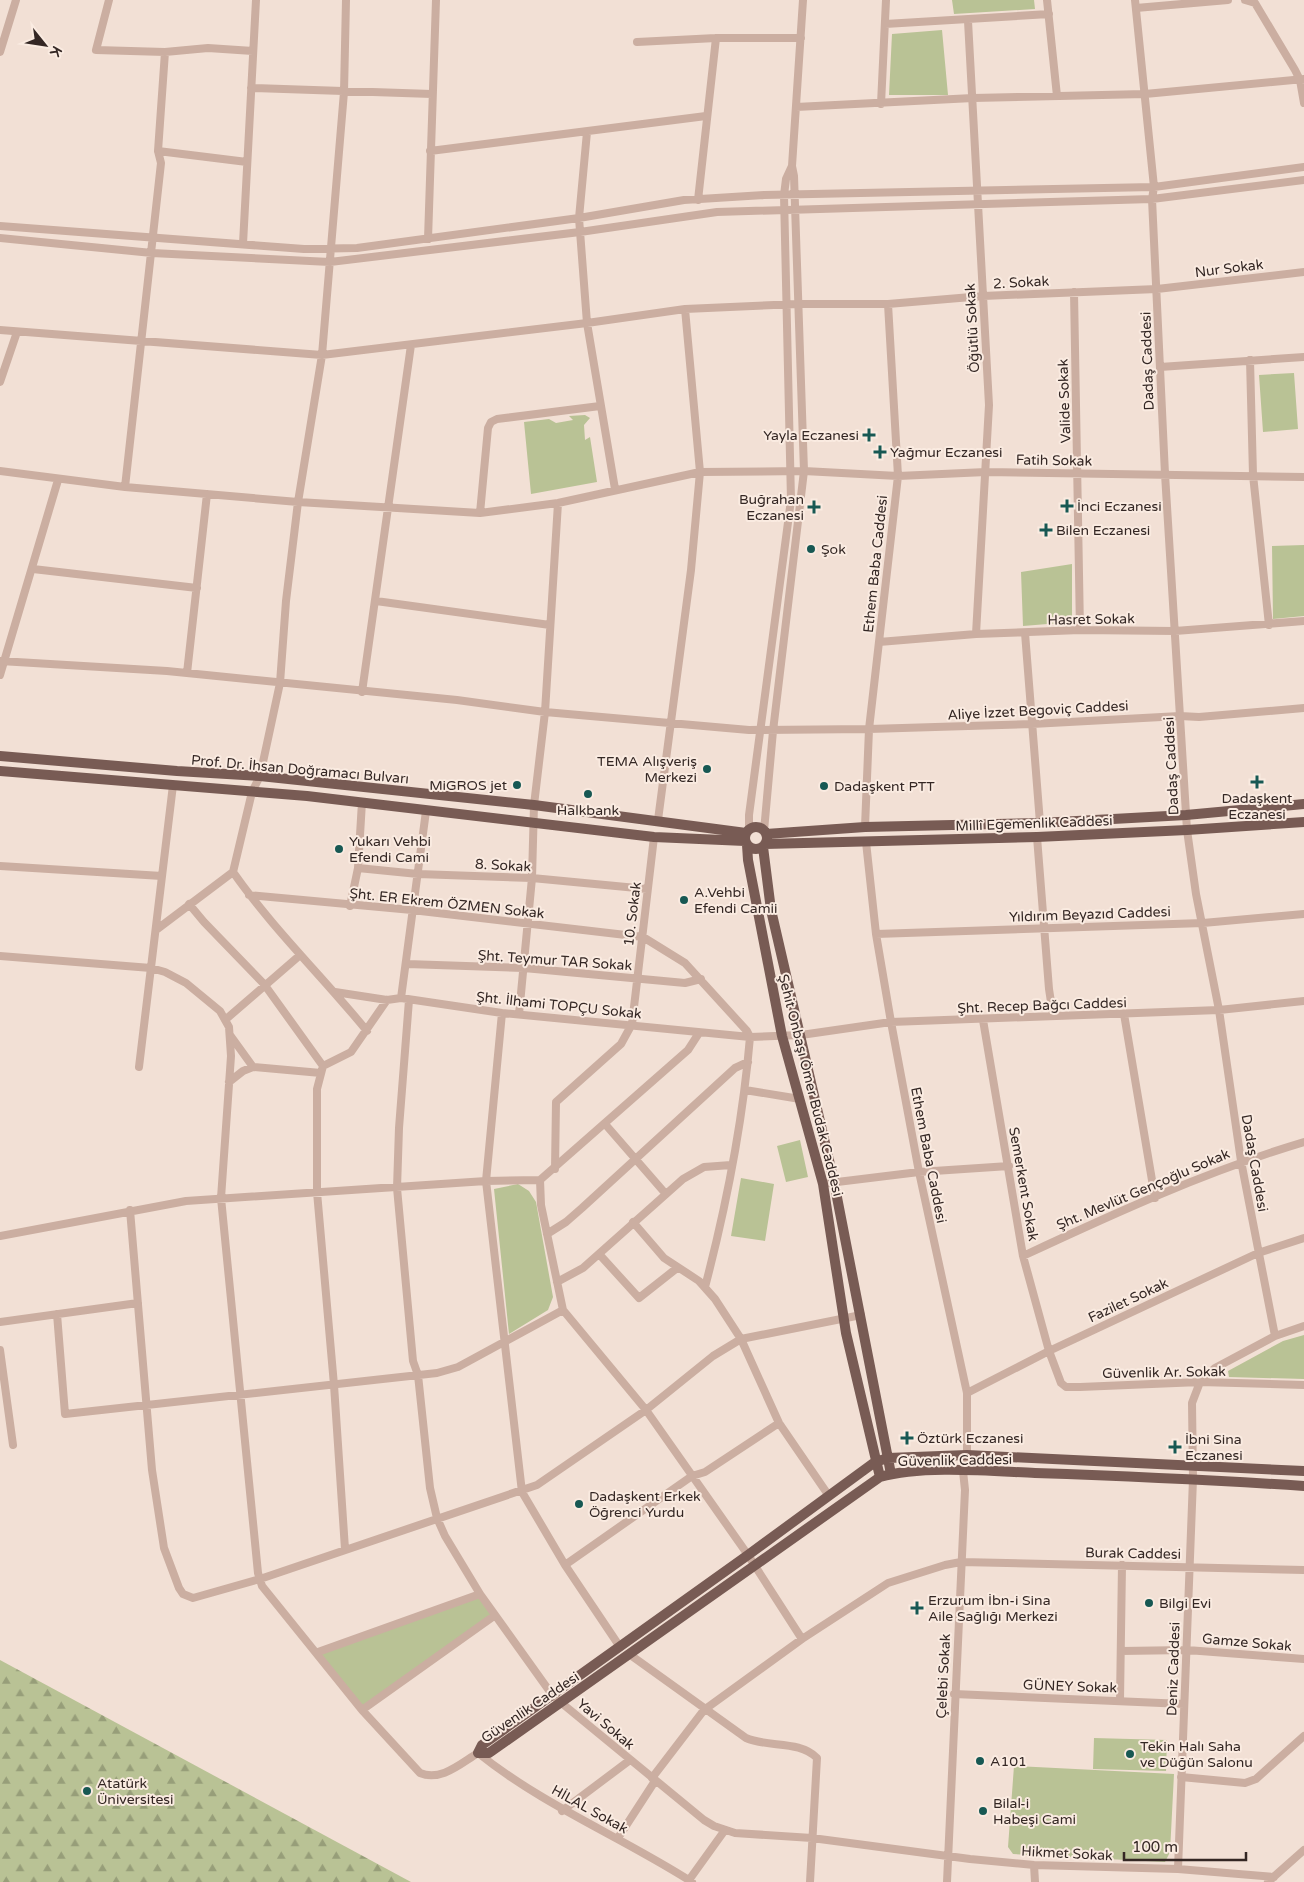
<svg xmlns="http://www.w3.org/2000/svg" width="1304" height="1882" font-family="'Varela Round',sans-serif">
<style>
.green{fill:#b9c295}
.forest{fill:url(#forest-firs)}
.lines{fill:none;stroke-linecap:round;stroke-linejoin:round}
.minor{stroke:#cbaea1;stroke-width:8}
.major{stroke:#785b54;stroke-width:10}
.poi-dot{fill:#175853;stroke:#faebe1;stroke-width:2}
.labels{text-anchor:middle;stroke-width:4;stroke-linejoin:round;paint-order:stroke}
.street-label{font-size:14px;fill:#342724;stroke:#faebe1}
.poi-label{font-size:14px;fill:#342724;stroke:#faebe1;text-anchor:start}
</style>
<defs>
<pattern id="forest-firs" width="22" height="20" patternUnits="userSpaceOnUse" patternTransform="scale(1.25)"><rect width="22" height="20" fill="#b9c295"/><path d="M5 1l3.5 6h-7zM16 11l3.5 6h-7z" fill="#979e79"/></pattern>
</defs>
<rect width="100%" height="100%" fill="#f2e0d5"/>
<path class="green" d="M952 0H1034L1035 9 954 14Z
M942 30 948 95H889L892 34Z
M1294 373 1298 429 1263 432 1259 375Z
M585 415 590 418 584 425 585 440 590 437 597 482 531 494 524 422 549 419 556 423 573 420 569 416Z
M1304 545V616L1273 619 1272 546Z
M1072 564V622L1023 626 1021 572Z
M800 1140 808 1177 786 1182 777 1146Z
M741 1178 774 1184 765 1241 731 1236Z
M518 1184 529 1191 536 1202 553 1297 548 1310 509 1334 494 1189Z
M1304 1335V1379L1229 1377 1228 1371 1283 1341Z
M480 1594 494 1616 362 1710 318 1652Z
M1094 1738 1167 1740 1166 1771 1093 1769Z
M1014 1766 1174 1774 1170 1852 1165 1862 1013 1854 1008 1847Z"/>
<path class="forest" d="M0 1660 411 1882H0Z"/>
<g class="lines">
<path class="minor" d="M109 0 96 50 165 52 208 48 253 51
M346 0 344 92 322 355 298 502 286 601 280 683 260 776 252 792 233 872C273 929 323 977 367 1031
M1047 0 1057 96
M1135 0 1154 187 1152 199 1165 474 1187 830 1196 894 1219 1010 1241 1161 1275 1336
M1245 0 1255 3 1295 70 1300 80 1304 103
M1136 8 1228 0
M968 21 989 405 976 634
M885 24 1049 14
M637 42 716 38H801
M0 52 16 0
M251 88 432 94
M881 104 886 0
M796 107 973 98 1145 94 1304 79
M587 132 579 218 587 323 615 489
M158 151 247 162
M430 151 706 116
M698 200 716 38
M0 226 304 249 357 248 579 218 684 200 764 195 1154 187 1304 167
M0 238 152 253 330 262 580 232 717 212 1152 199 1304 180
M428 239 436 0
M243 244 256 0
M1074 292 1080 630
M0 330 322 355 587 323 685 309 798 304H888L983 296 1157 289 1304 272
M1250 360 1253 475 1269 625
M1160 367 1304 357
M0 382 17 332
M0 471 125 487 298 502 480 513 558 503 700 472 804 471 898 476 986 472 1304 477
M125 487 161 163 158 151 165 52
M480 513 488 428 491 422 497 419 600 406
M33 569 197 588
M376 601 550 625
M1025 633 1040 823
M879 642 976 634 1080 630 1175 631 1304 621
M0 661 167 671 457 700 545 712 749 730 869 729 1032 724 1180 716 1199 717 1304 708
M187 673 207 494
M0 675 58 480
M362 692 411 345
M658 820 691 570 700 472 685 309
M865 827 869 729 898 476 888 304
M749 830V815L791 500 784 195 786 179 792 166 803 0
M764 831 773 731 804 471 794 176 792 166
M1037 837 1049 989 1053 1015
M866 842 876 934 891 1022 919 1172 967 1393V1455L963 1471 965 1490 947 1882
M0 866 162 876
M358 868 418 874 532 878 647 889
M249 895 412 910 643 937 685 963 747 1031 750 1037C743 1120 726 1207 705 1287
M189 904 204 922 264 984 323 1066
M350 906 358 868 362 802
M156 930 233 872
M876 934 1203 923 1304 914
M0 956 151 968 165 972 186 983 220 1011 229 1027 231 1056 221 1198 258 1573 262 1586 362 1710 420 1773C441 1782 461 1763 478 1753 544 1806 622 1837 692 1882
M407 964 524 968 685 983 701 979
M335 992 387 1000 401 998 502 1013 750 1037 801 1035 891 1022 1219 1010 1304 1001
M401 998 426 811
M409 1000 399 1128 397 1188 413 1361 418 1375 430 1488 437 1518 445 1536 480 1594 553 1696 704 1820 714 1826 735 1833 812 1838 970 1859 1034 1865 1178 1869 1274 1877
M502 1013 486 1181 522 1492 565 1565 620 1647
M519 1014 532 878 534 805 545 712 558 503
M1124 1014 1155 1198
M225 1020 299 956
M983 1020 1023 1256 1049 1351 1061 1383 1066 1387H1080L1200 1382 1304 1385
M139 1067 173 785
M253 1067 321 1073
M229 1082 243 1071 253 1067 230 1035
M745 1090 800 1099
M605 1124 665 1193
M555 1169 556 1102 621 1044 632 1024 654 837
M540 1180 541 1205 563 1310 646 1410 748 1555 802 1639 888 1583 945 1565 961 1562 1304 1570
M540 1180 688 1050 699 1033
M829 1183 919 1172 1009 1166
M130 1210 152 1470 164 1548 179 1588 183 1594 193 1598 260 1579 537 1485 646 1410 713 1356 741 1339 861 1315
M633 1222 664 1258 699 1281 715 1299 741 1339 779 1423 829 1496
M547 1234 566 1222 582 1208 735 1068 748 1062
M0 1236 186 1201 486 1181 540 1180
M599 1254 639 1298 677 1268
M1023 1256C1115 1213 1207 1171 1304 1142
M557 1282 583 1268 683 1179 704 1167 731 1165
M57 1314 65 1414 437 1373 458 1367 563 1310
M0 1322 138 1303
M0 1350 13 1445
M967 1393 1049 1351 1258 1253 1304 1238
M345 1549 334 1385 317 1192V1089L323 1066 351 1052 387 1000
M565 1565 692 1476 705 1472 779 1423
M1121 1651 1187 1650 1304 1659
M318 1652 480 1594
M629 1654 746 1738C769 1748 799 1740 817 1758L810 1882
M954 1694 1184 1704
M1120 1700 1122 1565
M362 1710 494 1616
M1181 1777 1245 1783 1256 1779 1304 1736
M652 1778 704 1710 802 1639
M562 1811 630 1760
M618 1838 655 1781
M1034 1865 1035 1882
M1178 1869 1193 1479 1192 1403 1200 1382 1215 1368 1275 1336 1304 1326
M689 1880 725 1830
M1268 1882 1304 1850"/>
<path class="major" d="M0 756 177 771 260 776 534 805 746 833
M0 771 307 796 654 837 745 841
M745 838a11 11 0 1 1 22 0a11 11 0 1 1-22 0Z
M766 834 865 827 1040 823 1186 815 1304 804
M765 844 1037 837 1187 830 1304 822
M747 845 748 860 782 1036 823 1184 846 1333 880 1477
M763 847 771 910 834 1182 891 1474
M1304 1471 967 1455 888 1458 875 1462 748 1555 482 1745 478 1753H489L880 1477C922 1465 990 1471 1035 1473 1125 1476 1214 1480 1304 1486"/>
</g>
<g class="poi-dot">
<path d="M866.5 427.5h5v5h5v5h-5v5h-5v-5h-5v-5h5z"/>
<path d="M877.5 444.5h5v5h5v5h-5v5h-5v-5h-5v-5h5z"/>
<path d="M1064.5 498.5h5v5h5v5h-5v5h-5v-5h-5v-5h5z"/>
<path d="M811.5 499.5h5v5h5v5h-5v5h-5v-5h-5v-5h5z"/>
<path d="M1043.5 522.5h5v5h5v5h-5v5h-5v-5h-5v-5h5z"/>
<circle cx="811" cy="549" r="5"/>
<circle cx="707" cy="769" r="5"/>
<path d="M1254.5 774.5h5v5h5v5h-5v5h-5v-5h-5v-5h5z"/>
<circle cx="517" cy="785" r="5"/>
<circle cx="824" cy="786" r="5"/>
<circle cx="588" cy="794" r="5"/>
<circle cx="339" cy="849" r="5"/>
<circle cx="684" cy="900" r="5"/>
<path d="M904.5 1430.5h5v5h5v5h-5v5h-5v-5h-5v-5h5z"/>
<path d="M1172.5 1439.5h5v5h5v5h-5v5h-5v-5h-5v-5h5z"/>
<circle cx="579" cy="1504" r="5"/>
<circle cx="1149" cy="1603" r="5"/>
<path d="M914.5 1600.5h5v5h5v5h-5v5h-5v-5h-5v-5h5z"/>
<circle cx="1130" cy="1754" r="5"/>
<circle cx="980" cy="1761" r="5"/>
<circle cx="87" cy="1791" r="5"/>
<circle cx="983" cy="1811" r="5"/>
</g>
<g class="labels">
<g class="street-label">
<text transform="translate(1229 268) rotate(-7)" y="5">Nur Sokak</text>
<text transform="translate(1021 282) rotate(-3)" y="5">2. Sokak</text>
<text transform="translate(972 328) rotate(-93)" y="5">Öğütlü Sokak</text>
<text transform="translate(1147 361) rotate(-92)" y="5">Dadaş Caddesi</text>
<text transform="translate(1064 401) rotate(-92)" y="5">Valide Sokak</text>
<text transform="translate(1054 460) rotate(1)" y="5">Fatih Sokak</text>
<text transform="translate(875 564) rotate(-84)" y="5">Ethem Baba Caddesi</text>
<text transform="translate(1091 619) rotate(-1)" y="5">Hasret Sokak</text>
<text transform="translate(1038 710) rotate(-3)" y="5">Aliye İzzet Begoviç Caddesi</text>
<text transform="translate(1171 766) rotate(-93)" y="5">Dadaş Caddesi</text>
<text transform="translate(300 769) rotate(5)" y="5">Prof. Dr. İhsan Doğramacı Bulvarı</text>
<text transform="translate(1034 823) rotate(-2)" y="5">Millî Egemenlik Caddesi</text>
<text transform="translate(503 865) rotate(3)" y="5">8. Sokak</text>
<text transform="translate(447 903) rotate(6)" y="5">Şht. ER Ekrem ÖZMEN Sokak</text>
<text transform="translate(632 914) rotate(-83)" y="5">10. Sokak</text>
<text transform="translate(1090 914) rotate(-2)" y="5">Yıldırım Beyazıd Caddesi</text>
<text transform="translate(555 960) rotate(4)" y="5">Şht. Teymur TAR Sokak</text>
<text transform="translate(559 1005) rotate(6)" y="5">Şht. İlhami TOPÇU Sokak</text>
<text transform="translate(1042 1005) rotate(-2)" y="5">Şht. Recep Bağcı Caddesi</text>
<text transform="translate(811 1085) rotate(76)" y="5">Şehit Onbaşı Ömer Budak Caddesi</text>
<text transform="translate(929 1155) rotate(79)" y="5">Ethem Baba Caddesi</text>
<text transform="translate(1255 1163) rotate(80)" y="5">Dadaş Caddesi</text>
<text transform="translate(1024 1184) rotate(80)" y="5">Semerkent Sokak</text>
<text transform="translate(1143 1189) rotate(-23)" y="5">Şht. Mevlüt Gençoğlu Sokak</text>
<text transform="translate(1128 1300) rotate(-25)" y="5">Fazilet Sokak</text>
<text transform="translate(1164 1372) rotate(-1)" y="5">Güvenlik Ar. Sokak</text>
<text transform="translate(955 1460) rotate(-1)" y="5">Güvenlik Caddesi</text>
<text transform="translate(1133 1553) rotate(1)" y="5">Burak Caddesi</text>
<text transform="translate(1247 1642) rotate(5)" y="5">Gamze Sokak</text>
<text transform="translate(1173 1669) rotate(-88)" y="5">Deniz Caddesi</text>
<text transform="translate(943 1676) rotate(-87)" y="5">Çelebi Sokak</text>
<text transform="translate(1070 1686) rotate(2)" y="5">GÜNEY Sokak</text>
<text transform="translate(530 1707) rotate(-34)" y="5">Güvenlik Caddesi</text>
<text transform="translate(606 1724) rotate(40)" y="5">Yavi Sokak</text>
<text transform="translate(590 1809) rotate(29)" y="5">HİLAL Sokak</text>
<text transform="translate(1067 1853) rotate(3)" y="5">Hikmet Sokak</text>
</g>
<g class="poi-label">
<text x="859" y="440" text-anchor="end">Yayla Eczanesi</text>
<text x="890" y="457">Yağmur Eczanesi</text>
<text x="804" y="504" text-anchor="end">Buğrahan<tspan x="804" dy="16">Eczanesi</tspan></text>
<text x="1077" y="511">İnci Eczanesi</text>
<text x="1056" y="535">Bilen Eczanesi</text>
<text x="821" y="554">Şok</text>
<text x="697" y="766" text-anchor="end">TEMA Alışveriş<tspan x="697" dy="16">Merkezi</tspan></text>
<text x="507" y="790" text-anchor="end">MiGROS jet</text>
<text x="834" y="791">Dadaşkent PTT</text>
<text x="1257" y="803" text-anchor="middle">Dadaşkent<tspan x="1257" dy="16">Eczanesi</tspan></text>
<text x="588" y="815" text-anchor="middle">Halkbank</text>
<text x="349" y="846">Yukarı Vehbi<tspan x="349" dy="16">Efendi Cami</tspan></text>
<text x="694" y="897">A.Vehbi<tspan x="694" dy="16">Efendi Camii</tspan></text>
<text x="917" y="1443">Öztürk Eczanesi</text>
<text x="1185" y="1444">İbni Sina<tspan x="1185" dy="16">Eczanesi</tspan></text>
<text x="589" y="1501">Dadaşkent Erkek<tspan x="589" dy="16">Öğrenci Yurdu</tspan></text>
<text x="928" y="1605">Erzurum İbn-i Sina<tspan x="928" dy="16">Aile Sağlığı Merkezi</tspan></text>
<text x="1159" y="1608">Bilgi Evi</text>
<text x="1140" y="1751">Tekin Halı Saha<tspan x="1140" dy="16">ve Düğün Salonu</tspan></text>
<text x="990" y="1766">A101</text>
<text x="97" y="1788">Atatürk<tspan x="97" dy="16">Üniversitesi</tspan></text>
<text x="993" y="1808">Bilal-i<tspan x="993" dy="16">Habeşi Cami</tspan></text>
</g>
</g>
<g transform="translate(45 45) rotate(120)" stroke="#faebe1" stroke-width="4" paint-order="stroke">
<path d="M0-4L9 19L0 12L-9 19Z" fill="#342724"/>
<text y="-8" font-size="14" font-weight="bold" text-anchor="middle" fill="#342724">K</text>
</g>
<path d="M1124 1852v8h122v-8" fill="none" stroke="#342724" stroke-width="2.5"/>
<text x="1132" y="1852" font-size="15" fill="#342724" stroke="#faebe1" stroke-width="4" paint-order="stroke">100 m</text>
</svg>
